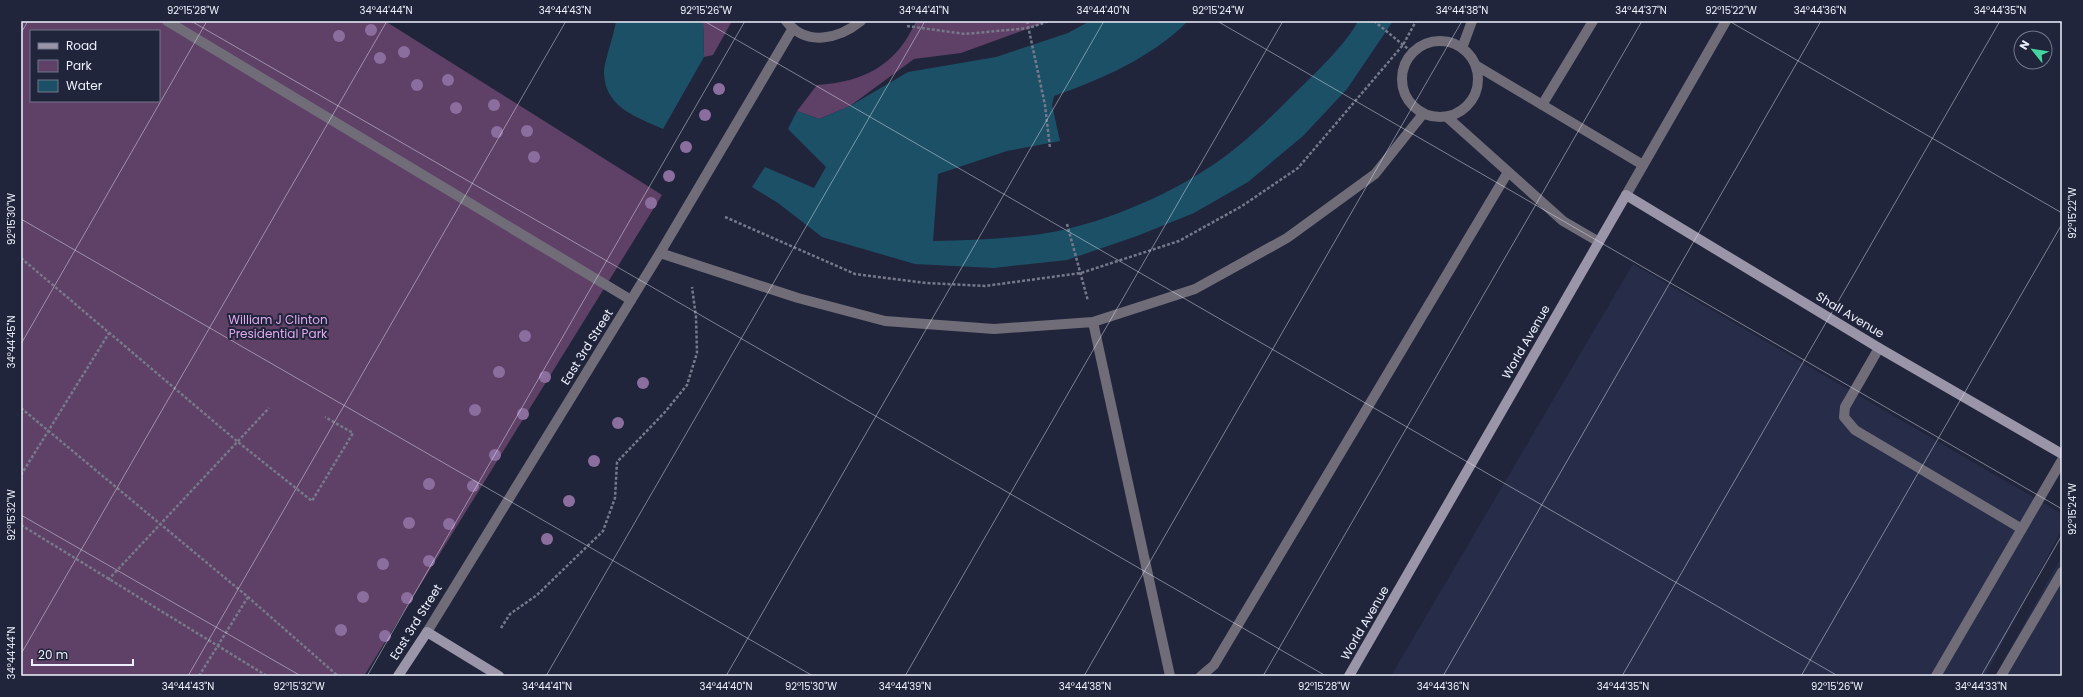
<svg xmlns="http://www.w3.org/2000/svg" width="2083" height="697" font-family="Poppins,sans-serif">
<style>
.built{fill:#272d49}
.green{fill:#5f4067;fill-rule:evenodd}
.water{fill:#1c5067}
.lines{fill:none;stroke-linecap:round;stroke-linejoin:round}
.path{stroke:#76798b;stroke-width:2.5;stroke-dasharray:3 2;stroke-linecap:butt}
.lane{stroke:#706d79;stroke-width:10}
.street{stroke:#706d79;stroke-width:10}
.secondary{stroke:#9a95a8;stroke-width:10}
.tree{fill:#8b6e9e}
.ticks{fill:none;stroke:#eef1fd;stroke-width:1;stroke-opacity:0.45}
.labels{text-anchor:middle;stroke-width:4;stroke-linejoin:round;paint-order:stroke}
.street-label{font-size:12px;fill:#eef1fd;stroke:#21253b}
.park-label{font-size:12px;fill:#e1a9ef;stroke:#21253b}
.neatline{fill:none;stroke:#eef1fd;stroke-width:1.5}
.ticks-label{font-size:10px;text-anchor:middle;fill:#eef1fd}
</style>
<rect width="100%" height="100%" fill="#21253b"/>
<path class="built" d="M1633 264 2062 514V529L1985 676H1391Z
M2062 556V676H1995Z"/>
<path class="green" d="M21 21H385L662 195 364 676H21ZM31 31H159V101H31Z
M703 21H732L713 55 704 57Z
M916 21H1049L961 53 914 59 850 106 819 119 797 111 817 85C864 82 897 65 916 21Z"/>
<path class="water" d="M616 21H703L704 57 663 129C637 117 605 108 604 73 604 61 614 36 616 21Z
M1090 21H1188C1151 58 1102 79 1054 96L1052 105 1060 141 1007 151 938 174 933 241C976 240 1021 239 1063 230 1120 217 1186 187 1232 151 1254 134 1275 113 1294 94 1314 74 1345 46 1358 21H1393L1347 89 1303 136 1248 182 1194 213 1137 236 1067 260 994 268 915 264 822 237 778 203 752 187 765 167 814 188 826 167 788 129 797 111 819 119 850 106 908 72 996 57 1068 33Z"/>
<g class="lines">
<path class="path" d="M1027 21 1045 105 1050 148
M1374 21 1413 53
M907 26 965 34 1029 28 1049 21
M725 217 855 274 926 283 985 286 1081 273 1179 241 1242 206 1298 168 1403 45 1416 21
M1067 224 1088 301
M21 258 238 442 312 501 353 433 325 417
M21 408 248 597 338 676
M21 475 109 333
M21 525 267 676
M108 580 269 408
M501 628 510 614 537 595 603 531 615 498 617 462 665 412 687 385 697 353 696 317 692 287
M199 676 248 597"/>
<path class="lane" d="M167 21 631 300
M1402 79a38 38 0 1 1 76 0a38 38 0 1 1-76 0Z
M1462 48 1472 21
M1477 66 1643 165
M1542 105 1593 21
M1447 117 1563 221 1599 242
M660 253 798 298 885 321 994 329 1093 322 1195 289 1287 238 1375 174 1423 114
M1093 322 1170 676
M1879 348 1845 407 1844 417 1855 430 2022 529
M1201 676 1214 665 1508 172
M1936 676 2062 460
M2001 676 2062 572"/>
<path class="street" d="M786 21C806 47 839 39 861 21
M1626 195 1726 21
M427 632 660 253 793 28"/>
<path class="secondary" d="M398 676 427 632 499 676
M1349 676 1626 195 1879 348 2062 454"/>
</g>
<g class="tree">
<circle cx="371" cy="30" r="6"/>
<circle cx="339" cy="36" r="6"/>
<circle cx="404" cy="52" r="6"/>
<circle cx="380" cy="58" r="6"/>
<circle cx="448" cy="80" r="6"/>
<circle cx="417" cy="85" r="6"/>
<circle cx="719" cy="89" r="6"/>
<circle cx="494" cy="105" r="6"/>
<circle cx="456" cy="108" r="6"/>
<circle cx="705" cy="115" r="6"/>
<circle cx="527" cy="131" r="6"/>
<circle cx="497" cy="132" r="6"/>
<circle cx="686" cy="147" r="6"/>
<circle cx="534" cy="157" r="6"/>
<circle cx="669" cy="176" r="6"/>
<circle cx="651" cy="203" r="6"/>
<circle cx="525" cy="336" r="6"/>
<circle cx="499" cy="372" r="6"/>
<circle cx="545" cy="377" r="6"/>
<circle cx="643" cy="383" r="6"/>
<circle cx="475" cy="410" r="6"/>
<circle cx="523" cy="414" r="6"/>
<circle cx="618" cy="423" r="6"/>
<circle cx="495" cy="455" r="6"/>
<circle cx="594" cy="461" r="6"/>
<circle cx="429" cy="484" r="6"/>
<circle cx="473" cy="486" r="6"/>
<circle cx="569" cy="501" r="6"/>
<circle cx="409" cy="523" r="6"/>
<circle cx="449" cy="524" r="6"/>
<circle cx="547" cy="539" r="6"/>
<circle cx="429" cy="561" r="6"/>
<circle cx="383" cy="564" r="6"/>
<circle cx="363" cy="597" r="6"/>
<circle cx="407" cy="598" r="6"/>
<circle cx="341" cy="630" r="6"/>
<circle cx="385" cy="636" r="6"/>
</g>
<path class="ticks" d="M191 21 1326 676M704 21 1838 676M1217 21 2062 509M1729 21 2062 213M21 33 28 21M21 219 813 676M21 344 207 21M21 515 301 676M21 654 387 21M188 676 566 21M367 676 745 21M546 676 925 21M726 676 1104 21M905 676 1283 21M1084 676 1462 21M1263 676 1642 21M1443 676 1821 21M1622 676 2000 21M1801 676 2062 224M1981 676 2062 535"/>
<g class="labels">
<g class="street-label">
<text transform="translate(1850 315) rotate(31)" y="4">Shall Avenue</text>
<text transform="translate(1526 342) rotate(-60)" y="4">World Avenue</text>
<text transform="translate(587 347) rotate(-58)" y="4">East 3rd Street</text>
<text transform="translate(416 622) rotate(-58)" y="4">East 3rd Street</text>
<text transform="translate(1365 623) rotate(-60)" y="4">World Avenue</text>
</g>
<g class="park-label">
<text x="278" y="324">William J Clinton<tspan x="278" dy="14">Presidential Park</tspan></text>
</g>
</g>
<rect width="2083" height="697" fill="none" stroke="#21253b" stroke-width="44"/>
<rect x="30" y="30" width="130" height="72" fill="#21253b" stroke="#737789"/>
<rect x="38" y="43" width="20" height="6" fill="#9a95a8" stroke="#737789"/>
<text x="66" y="50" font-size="12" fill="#eef1fd">Road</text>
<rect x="38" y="60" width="20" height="12" fill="#5f4067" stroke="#737789"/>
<text x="66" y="70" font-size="12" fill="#eef1fd">Park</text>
<rect x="38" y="80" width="20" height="12" fill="#1c5067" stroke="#737789"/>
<text x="66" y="90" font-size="12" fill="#eef1fd">Water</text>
<g transform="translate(2033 50) rotate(300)"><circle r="19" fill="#21253b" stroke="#737789"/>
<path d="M0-3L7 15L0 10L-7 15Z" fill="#45d49f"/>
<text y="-6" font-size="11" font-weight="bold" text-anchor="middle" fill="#eef1fd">N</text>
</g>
<path d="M32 659v6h101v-6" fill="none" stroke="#eef1fd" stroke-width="2"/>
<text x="38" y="659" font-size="12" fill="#eef1fd" stroke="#21253b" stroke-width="3" paint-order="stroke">20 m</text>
<rect x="22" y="22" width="2039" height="653" class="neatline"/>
<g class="ticks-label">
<text x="193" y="14">92°15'28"W</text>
<text x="386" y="14">34°44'44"N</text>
<text x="565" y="14">34°44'43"N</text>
<text x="706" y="14">92°15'26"W</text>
<text x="924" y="14">34°44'41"N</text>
<text x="1103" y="14">34°44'40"N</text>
<text x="1218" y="14">92°15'24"W</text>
<text x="1462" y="14">34°44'38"N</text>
<text x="1641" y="14">34°44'37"N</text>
<text x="1731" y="14">92°15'22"W</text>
<text x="1820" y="14">34°44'36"N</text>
<text x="2000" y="14">34°44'35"N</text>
<text transform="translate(2072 213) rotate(-90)" y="4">92°15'22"W</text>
<text transform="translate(11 219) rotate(-90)" y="4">92°15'30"W</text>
<text transform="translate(11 342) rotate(-90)" y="4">34°44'45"N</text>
<text transform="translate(2072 509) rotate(-90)" y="4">92°15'24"W</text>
<text transform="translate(11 515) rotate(-90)" y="4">92°15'32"W</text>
<text transform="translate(11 653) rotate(-90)" y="4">34°44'44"N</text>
<text x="188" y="690">34°44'43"N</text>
<text x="299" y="690">92°15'32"W</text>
<text x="547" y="690">34°44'41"N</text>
<text x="726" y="690">34°44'40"N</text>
<text x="811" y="690">92°15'30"W</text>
<text x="905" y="690">34°44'39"N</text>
<text x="1085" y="690">34°44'38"N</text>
<text x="1324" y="690">92°15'28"W</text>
<text x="1443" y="690">34°44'36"N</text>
<text x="1623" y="690">34°44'35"N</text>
<text x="1837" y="690">92°15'26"W</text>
<text x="1981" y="690">34°44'33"N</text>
</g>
</svg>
